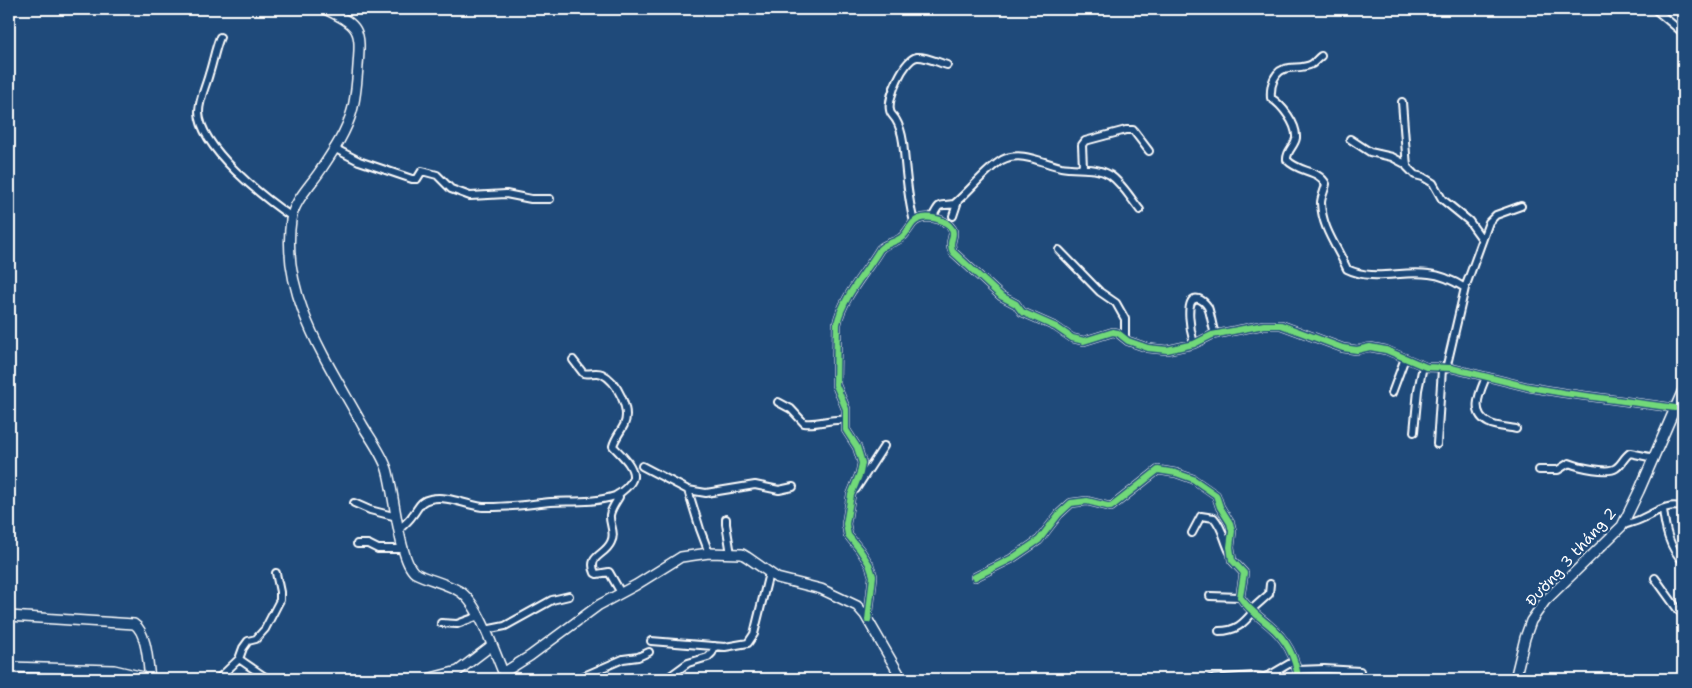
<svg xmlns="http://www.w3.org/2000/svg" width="1692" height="688" font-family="'Shantell Sans',sans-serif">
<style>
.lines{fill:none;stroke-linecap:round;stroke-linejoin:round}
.street-casing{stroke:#fff;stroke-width:10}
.secondary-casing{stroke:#fff;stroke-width:12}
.street{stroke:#1f4a7a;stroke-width:6}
.secondary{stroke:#1f4a7a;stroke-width:9}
.cycleway-casing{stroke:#1f4a7a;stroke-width:9}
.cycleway{stroke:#71d979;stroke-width:6}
.labels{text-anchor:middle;stroke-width:4.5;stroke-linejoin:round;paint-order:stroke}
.street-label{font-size:15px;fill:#fff;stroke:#1f4a7a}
</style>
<rect width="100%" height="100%" fill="#1f4a7a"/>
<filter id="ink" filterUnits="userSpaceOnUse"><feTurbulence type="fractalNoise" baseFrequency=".02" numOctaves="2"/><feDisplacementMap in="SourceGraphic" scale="10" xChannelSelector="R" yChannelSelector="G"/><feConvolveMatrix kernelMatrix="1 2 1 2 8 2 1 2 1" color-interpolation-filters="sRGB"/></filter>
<g filter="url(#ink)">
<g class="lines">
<defs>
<path id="street" d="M1657 11 1683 33
M220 37C215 49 213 62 209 74 206 86 199 99 199 112 200 148 264 198 292 217
M1321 56C1318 58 1315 62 1312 64 1305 68 1297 67 1289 68 1274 69 1270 86 1271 98 1282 105 1297 124 1296 138 1295 146 1286 151 1287 160 1299 173 1318 169 1326 184 1325 190 1321 197 1321 203 1322 229 1337 246 1347 269 1373 282 1401 270 1429 274 1442 275 1454 281 1465 288
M1402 102 1407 167 1415 175 1423 177 1433 183 1442 199 1469 221 1482 239
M1350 139 1370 152 1392 157 1407 165
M334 148 359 161 412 179H417L422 171 437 175 451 189 470 196 506 194 531 199H550
M1083 167 1082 145 1085 141 1126 130H1133L1149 151
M953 216 958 201
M932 218C941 200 939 207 954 204 969 192 986 169 1002 160 1022 150 1042 163 1061 167 1077 170 1095 166 1110 175 1122 183 1131 199 1140 210
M914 222C907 196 906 169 903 142 902 135 899 125 896 120 894 116 890 114 890 110 887 98 904 59 917 57 926 56 939 63 947 65
M1059 250 1100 292 1116 303 1125 319V338
M1194 344C1192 337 1182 294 1199 299 1202 300 1206 304 1208 307 1211 315 1212 326 1215 334
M1446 369 1465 288 1489 222 1496 215 1521 206
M1486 377C1480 392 1469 413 1489 423 1496 427 1508 427 1516 429
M1392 393 1405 358
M778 402 791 409 804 423C818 425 831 418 845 420
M1674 411 1683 415
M1414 432 1418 390 1423 366
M1437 444 1442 369
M642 466 688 490 700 529 709 553
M1539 470H1558L1569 463C1579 467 1608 474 1616 468 1622 464 1624 457 1630 453L1654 458
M856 489 884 446
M688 490 706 493 755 485 779 490 793 487
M618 494 619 497C616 502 611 509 610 515 609 524 616 533 611 542 605 556 587 555 595 573L597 574 609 572 621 593
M354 503 370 510 397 517
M1663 509C1665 528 1669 548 1683 561
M726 519V524L731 554
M1622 526C1628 523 1635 522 1641 519 1655 513 1668 502 1683 508
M399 530C403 525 409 521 412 516 419 508 419 501 430 499 448 495 465 505 483 507 505 508 529 504 551 502 572 501 594 503 615 496 621 493 632 484 633 477 634 465 620 454 613 446 615 438 620 433 624 425 631 410 617 381 602 374 596 371 589 375 583 373L573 360
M1192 533 1201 516 1214 518C1223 528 1224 541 1230 552
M357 544H368L378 549H404
M975 577 1011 559 1039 540 1059 514 1071 503 1087 501 1111 507 1158 470 1176 473 1193 479 1216 495 1220 507 1230 523 1232 531 1230 547 1232 560 1244 573 1240 597C1248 609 1258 616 1269 625 1286 639 1296 657 1298 679
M1655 578 1678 610 1683 614
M1210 596 1240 597
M1251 610 1269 594 1270 584
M868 620 873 576 869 564 860 550 848 535 846 524 851 495 860 473 862 463 857 447 846 430V409L836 385 837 324C843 296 866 273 880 249 886 243 894 243 901 238 906 234 909 228 913 223 923 213 945 218 952 229 955 234 951 239 951 244 951 245 952 251 953 252L1001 296 1016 304 1022 312 1056 327 1072 338 1084 341 1113 332 1118 333 1128 341 1148 348 1167 350 1194 344 1212 335 1264 325H1281L1343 348 1357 350 1370 347 1386 350 1426 367 1451 368 1528 387 1564 393 1675 408
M441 623 457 624 479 616
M485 630 505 626 552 600 569 596
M1219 631C1236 631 1243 624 1253 612
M651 641 725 647 748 643 754 634 769 573
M239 659 268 679
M1297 670 1324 669 1360 671
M218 679 239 659 243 648 248 641 256 639 265 629 280 600V592L276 573
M577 679 623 659 638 657 649 652
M666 679 688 663 708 657 712 653 715 646
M1210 679 1255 676 1264 677 1270 675 1294 661"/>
<path id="secondary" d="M325 9C360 26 361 29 358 66 357 81 356 97 352 111 346 133 332 153 320 171 310 186 294 201 291 220 280 296 328 362 363 426 371 439 382 454 387 469 394 491 399 561 415 573 429 580 445 583 459 591 479 602 496 657 506 679
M9 616 134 624C147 632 148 664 150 679
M9 667 114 670 152 679
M503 673 530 656 599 605 636 585 681 557 709 553 742 554 747 557 777 578 821 589 857 606 865 615 902 679
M427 679 458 671 491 646
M1515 679 1525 638 1531 621 1545 601 1622 526 1639 491 1683 390"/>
</defs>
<use href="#street" class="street-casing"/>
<use href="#secondary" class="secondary-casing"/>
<use href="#street" class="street"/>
<use href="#secondary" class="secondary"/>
<defs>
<path id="cycleway" d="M975 577 1011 559 1039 540 1059 514 1071 503 1087 501 1111 507 1158 470 1176 473 1193 479 1216 495 1220 507 1230 523 1232 531 1230 547 1232 560 1244 573 1240 597C1248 609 1258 616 1269 625 1286 639 1296 657 1298 679
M868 620 873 576 869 564 860 550 848 535 846 524 851 495 860 473 862 463 857 447 846 430V409L836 385 837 324C843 296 866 273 880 249 886 243 894 243 901 238 906 234 909 228 913 223 923 213 945 218 952 229 955 234 951 239 951 244 951 245 952 251 953 252L1001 296 1016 304 1022 312 1056 327 1072 338 1084 341 1113 332 1118 333 1128 341 1148 348 1167 350 1194 344 1212 335 1264 325H1281L1343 348 1357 350 1370 347 1386 350 1426 367 1451 368 1528 387 1564 393 1675 408"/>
</defs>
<use href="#cycleway" class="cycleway-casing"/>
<use href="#cycleway" class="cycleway"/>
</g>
</g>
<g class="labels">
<g class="street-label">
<text transform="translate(1571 557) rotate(-48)" y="5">Đường 3 tháng 2</text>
</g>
</g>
<rect width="1692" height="688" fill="none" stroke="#1f4a7a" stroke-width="30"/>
<rect x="15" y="15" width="1662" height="658" fill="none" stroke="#fff" stroke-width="2" filter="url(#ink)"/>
</svg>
